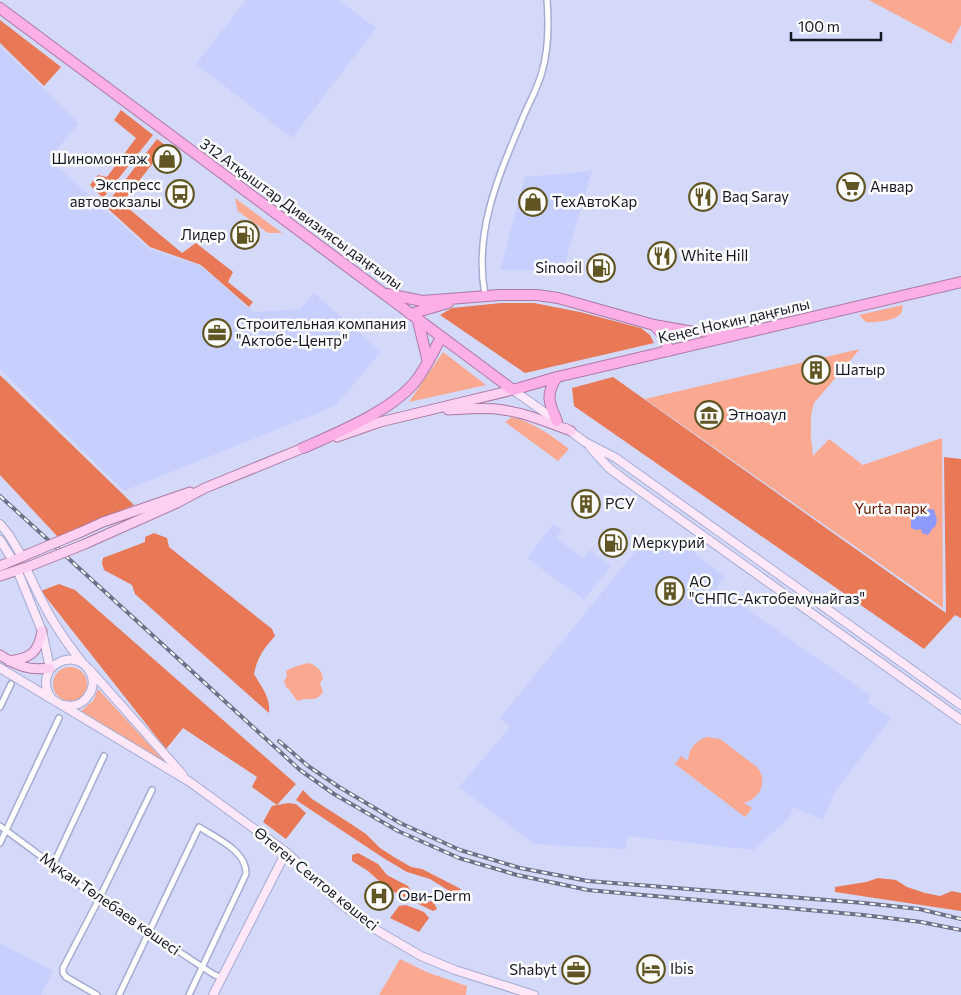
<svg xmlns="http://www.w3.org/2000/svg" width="961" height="995" font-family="Commissioner,sans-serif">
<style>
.built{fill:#c7cfff}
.green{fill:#faa88f}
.forest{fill:#e87856}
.water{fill:#8e99fe}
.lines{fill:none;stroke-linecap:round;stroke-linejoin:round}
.street-casing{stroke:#a5abd2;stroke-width:8}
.secondary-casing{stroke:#a5abd2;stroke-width:10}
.primary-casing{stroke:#ac7aa3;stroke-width:11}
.highway-casing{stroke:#ac7aa3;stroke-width:12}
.street{stroke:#fff;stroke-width:5}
.secondary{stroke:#fee7f8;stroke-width:8}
.primary{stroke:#fdcff0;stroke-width:9}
.highway{stroke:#fcafe6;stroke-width:10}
.rail-casing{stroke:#6e7289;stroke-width:4}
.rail{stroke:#fcfcfc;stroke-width:2;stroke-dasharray:5.5;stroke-linecap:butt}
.primary-bridge-casing{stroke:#ac7aa3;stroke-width:11;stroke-linecap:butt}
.primary-bridge{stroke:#fdcff0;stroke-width:9}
.labels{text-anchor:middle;stroke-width:5;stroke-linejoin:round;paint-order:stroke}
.poi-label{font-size:15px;fill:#161826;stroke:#fcfcfc;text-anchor:start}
.street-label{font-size:15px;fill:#161826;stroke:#fcfcfc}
.park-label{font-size:15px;fill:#5d1700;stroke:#fcfcfc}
</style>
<rect width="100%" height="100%" fill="#d4d9fa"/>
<path class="built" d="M246 0H339L376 28 292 138 196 64Z
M0 46 79 123 49 159 149 249 201 266 253 312 300 309 314 293 381 352 335 406 124 491 0 369Z
M592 171 562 273 552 270H500L525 177Z
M553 524 562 530 556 538 584 558 590 550 611 566 584 600 527 558Z
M673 536 725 577 717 588 871 696 867 702 891 718 834 793 823 820 793 807 790 817 754 850 628 836 625 849 534 844 459 787 510 727 500 718 646 538 662 550Z
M0 943 53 971 41 995H0Z"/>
<path class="green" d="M869 0H961V25L951 44Z
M235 198 282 233H268L238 211Z
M903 305C902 309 902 314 898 316 891 321 875 323 866 322L859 315Z
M860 349 814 403 811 415V438L813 456 829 439 863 465 942 438 943 608 645 399Z
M443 352 486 385 409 402Z
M512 417C534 423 551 435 569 449L558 461 505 422Z
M310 663C317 667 322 670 323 679L320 683 323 692C314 704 310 696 298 701 293 697 292 691 286 687L284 681 287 676 286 671C291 667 303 664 310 663Z
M53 684a17 17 0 1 1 34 0a17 17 0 1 1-34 0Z
M98 689 165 762 81 711 93 701Z
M707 737 720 739 757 767C768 781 761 798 744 803L752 808 745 817 675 764 681 756 688 761C689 748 695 741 707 737Z
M400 959 429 973 467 986 466 995H379Z"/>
<path class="forest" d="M0 20 61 67 44 86 0 43Z
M121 110 153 135 103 198 90 185 98 175 107 177 136 138 114 120Z
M157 139 173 151 166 159 159 155 122 203 182 253 196 243 233 272 228 282 253 302 249 307 201 265 150 247 105 206Z
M501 303H534L580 312 641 328 650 335 654 343 525 373 440 315 452 308Z
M0 375 134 505 58 537 0 475Z
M613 377 946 613 944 457 961 459V618L955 615 924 649 574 406 572 388Z
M154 533 167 538 169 547 272 629 275 636C264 648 257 658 254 674 261 686 271 698 269 713L135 594 132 585 104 570 102 563 103 558 145 542V537Z
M59 584 75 590 296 784 277 805 252 787 257 777 183 728 166 749 41 591Z
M303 790 312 799 348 822 366 834 380 848 394 857 411 867 422 869 461 889 456 895 430 879 407 872 385 859 296 800Z
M288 803 296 804 306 813 286 839 263 822 272 806Z
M358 853 378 864 387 875 408 886 412 893 425 902 433 901 437 909 433 911 388 889 368 871 352 861V855Z
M878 878 896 880 907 887 925 893 940 896 952 891 961 893V911L835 892V887L866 882Z
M406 905 424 912 429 918 419 932 390 918 399 906Z"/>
<path class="water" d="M926 509H931L934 510 937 520 935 527 933 528 928 535 922 533 921 529 916 530 911 528V519L917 516 912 513 923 512Z"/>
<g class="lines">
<defs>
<path id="street" d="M485 295C473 230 500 173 524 115 530 101 538 87 542 72 549 48 549 25 547 0
M0 707 11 684
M0 826 99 899 213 974 222 978
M0 843 59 718
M53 865 104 756
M97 995 66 977 63 973V968L99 899 152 790
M119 995 199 827C216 838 247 851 246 874L189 995"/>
<path id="secondary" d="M513 390 557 421
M566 428 585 442 616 458 961 705
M590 447 609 468 625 480 961 720
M0 524 9 535 21 555
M0 540 12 559
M26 568C43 605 56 630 82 662
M18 572 42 631 50 668
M0 668 190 782 286 852 339 902 373 928 421 956 455 970 534 995
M89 669 183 775
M52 699C29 667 78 643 91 674 94 681 93 690 88 696 83 704 74 707 64 705
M213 995 286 852"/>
<path id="primary" d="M448 410C467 409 485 407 503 410 526 413 549 423 571 431
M337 437 380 422 513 390
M81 532 103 522 190 492
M85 544 177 503 205 488 308 446
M0 566 26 555
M0 576 30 566
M0 655C17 666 30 671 50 668
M9 661C31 658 38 653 42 631"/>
<path id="highway" d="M0 8 513 390 557 377 961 282
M388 294 422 301 500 295H537L558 298 654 325 688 331 733 332
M410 314 448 303
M418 321 428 362
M654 325 665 337 668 351
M557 421C549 403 545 395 557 377
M303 448C337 433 396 409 418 378 427 365 434 351 441 337"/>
</defs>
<use href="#street" class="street-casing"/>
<use href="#secondary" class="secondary-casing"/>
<use href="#primary" class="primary-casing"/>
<use href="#highway" class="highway-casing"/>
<use href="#street" class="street"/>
<use href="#secondary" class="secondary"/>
<use href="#primary" class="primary"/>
<use href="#highway" class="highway"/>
<defs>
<path id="rail" d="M0 496 300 770 334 794 398 831 459 858 517 875 588 890 863 915 921 922 961 930
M279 741 308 766 339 787 400 823 460 850 520 868 588 881 864 903 919 909 961 919"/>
</defs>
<use href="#rail" class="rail-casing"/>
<use href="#rail" class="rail"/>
<defs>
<path id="primary-bridge" d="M26 555 81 532
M30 566 85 544"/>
</defs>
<use href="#primary-bridge" class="primary-bridge-casing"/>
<use href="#primary-bridge" class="primary-bridge"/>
</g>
<defs>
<symbol id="shop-ring" viewBox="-11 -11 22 22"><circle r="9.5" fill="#fcfcfc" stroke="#615623" stroke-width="1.5"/><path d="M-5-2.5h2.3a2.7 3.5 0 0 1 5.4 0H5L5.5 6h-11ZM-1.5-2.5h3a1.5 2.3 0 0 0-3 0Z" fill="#615623"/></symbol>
<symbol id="supermarket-ring" viewBox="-11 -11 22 22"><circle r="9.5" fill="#fcfcfc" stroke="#615623" stroke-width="1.5"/><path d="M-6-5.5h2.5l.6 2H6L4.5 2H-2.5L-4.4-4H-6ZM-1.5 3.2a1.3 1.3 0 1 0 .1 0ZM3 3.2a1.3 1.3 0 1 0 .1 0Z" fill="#615623"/></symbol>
<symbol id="bus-ring" viewBox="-11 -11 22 22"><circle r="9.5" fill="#fcfcfc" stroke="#615623" stroke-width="1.5"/><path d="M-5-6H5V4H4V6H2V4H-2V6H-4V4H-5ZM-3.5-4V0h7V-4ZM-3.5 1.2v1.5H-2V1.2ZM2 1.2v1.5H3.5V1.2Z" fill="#615623"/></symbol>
<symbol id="restaurant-ring" viewBox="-11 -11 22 22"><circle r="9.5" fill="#fcfcfc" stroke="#615623" stroke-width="1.5"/><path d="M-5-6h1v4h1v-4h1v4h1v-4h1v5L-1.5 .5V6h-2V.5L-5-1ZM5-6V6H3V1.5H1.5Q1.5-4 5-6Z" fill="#615623"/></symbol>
<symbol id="fuel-ring" viewBox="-11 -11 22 22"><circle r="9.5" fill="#fcfcfc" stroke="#615623" stroke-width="1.5"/><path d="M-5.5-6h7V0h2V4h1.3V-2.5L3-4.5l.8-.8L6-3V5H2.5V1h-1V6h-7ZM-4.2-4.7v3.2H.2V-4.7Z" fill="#615623"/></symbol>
<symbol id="office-ring" viewBox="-11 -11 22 22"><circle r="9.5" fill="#fcfcfc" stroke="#615623" stroke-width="1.5"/><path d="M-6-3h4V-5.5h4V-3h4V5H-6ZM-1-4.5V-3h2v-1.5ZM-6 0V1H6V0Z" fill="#615623"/></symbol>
<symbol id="building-ring" viewBox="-11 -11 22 22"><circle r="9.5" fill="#fcfcfc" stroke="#615623" stroke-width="1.5"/><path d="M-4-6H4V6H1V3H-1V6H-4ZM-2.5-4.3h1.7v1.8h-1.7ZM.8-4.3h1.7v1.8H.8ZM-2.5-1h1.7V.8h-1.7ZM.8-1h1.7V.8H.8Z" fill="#615623"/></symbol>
<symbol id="museum-ring" viewBox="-11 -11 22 22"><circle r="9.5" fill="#fcfcfc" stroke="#615623" stroke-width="1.5"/><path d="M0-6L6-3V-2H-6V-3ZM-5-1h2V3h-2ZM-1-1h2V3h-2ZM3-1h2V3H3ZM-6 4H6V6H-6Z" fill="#615623"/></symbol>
<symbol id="hospital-ring" viewBox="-11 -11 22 22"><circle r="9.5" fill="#fcfcfc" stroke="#615623" stroke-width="1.5"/><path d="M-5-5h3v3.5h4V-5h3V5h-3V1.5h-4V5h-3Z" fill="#615623"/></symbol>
<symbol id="hotel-ring" viewBox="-11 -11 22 22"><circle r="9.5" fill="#fcfcfc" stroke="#615623" stroke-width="1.5"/><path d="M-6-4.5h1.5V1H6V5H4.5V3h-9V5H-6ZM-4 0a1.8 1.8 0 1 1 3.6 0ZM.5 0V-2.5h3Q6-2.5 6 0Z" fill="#615623"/></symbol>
</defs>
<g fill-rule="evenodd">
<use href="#shop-ring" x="151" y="143" width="32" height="32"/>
<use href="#supermarket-ring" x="835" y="171" width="32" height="32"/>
<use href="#bus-ring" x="164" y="178" width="32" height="32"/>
<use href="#restaurant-ring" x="687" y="181" width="32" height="32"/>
<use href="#shop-ring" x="517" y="186" width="32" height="32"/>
<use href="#fuel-ring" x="229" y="219" width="32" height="32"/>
<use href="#restaurant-ring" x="646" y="240" width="32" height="32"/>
<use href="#fuel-ring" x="585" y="252" width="32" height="32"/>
<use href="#office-ring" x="201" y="317" width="32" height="32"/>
<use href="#building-ring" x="800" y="354" width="32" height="32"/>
<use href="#museum-ring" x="693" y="399" width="32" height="32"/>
<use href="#building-ring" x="570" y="488" width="32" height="32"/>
<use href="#fuel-ring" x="597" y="527" width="32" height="32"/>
<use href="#building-ring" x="654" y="575" width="32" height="32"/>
<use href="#hospital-ring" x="363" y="880" width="32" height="32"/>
<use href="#hotel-ring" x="635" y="953" width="32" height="32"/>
<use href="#office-ring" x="560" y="954" width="32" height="32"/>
</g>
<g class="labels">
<g class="poi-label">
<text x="148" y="164" text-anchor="end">Шиномонтаж</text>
<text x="161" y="190" text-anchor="end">Экспресс<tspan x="161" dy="17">автовокзалы</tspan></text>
<text x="870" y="192">Анвар</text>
<text x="722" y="202">Baq Saray</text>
<text x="552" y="207">ТехАвтоКар</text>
<text x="226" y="240" text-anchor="end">Лидер</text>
<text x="681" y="261">White Hill</text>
<text x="582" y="273" text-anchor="end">Sinooil</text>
<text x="236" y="329">Строительная компания<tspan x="236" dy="17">"Актобе-Центр"</tspan></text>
<text x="835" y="375">Шатыр</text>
<text x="728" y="420">Этноаул</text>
<text x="605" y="509">РСУ</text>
<text x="632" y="548">Меркурий</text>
<text x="689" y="587">АО<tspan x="689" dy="17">"СНПС-Актобемунайгаз"</tspan></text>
<text x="398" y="901">Ови-Derm</text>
<text x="670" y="974">Ibis</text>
<text x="557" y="975" text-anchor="end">Shabyt</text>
</g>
<g class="street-label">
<text transform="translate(301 214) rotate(36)" y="5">312 Атқыштар Дивизиясы даңғылы</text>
<text transform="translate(734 321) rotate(-13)" y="5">Кеңес Нокин даңғылы</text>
<text transform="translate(316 879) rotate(39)" y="5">Өтеген Сеитов көшесі</text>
<text transform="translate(110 904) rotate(35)" y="5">Мұқан Төлебаев көшесі</text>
</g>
<g class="park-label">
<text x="891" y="514">Yurta парк</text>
</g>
</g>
<path d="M791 32v8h90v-8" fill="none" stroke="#161826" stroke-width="2.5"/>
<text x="798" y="32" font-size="15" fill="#161826" stroke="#fcfcfc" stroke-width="4" paint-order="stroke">100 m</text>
</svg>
